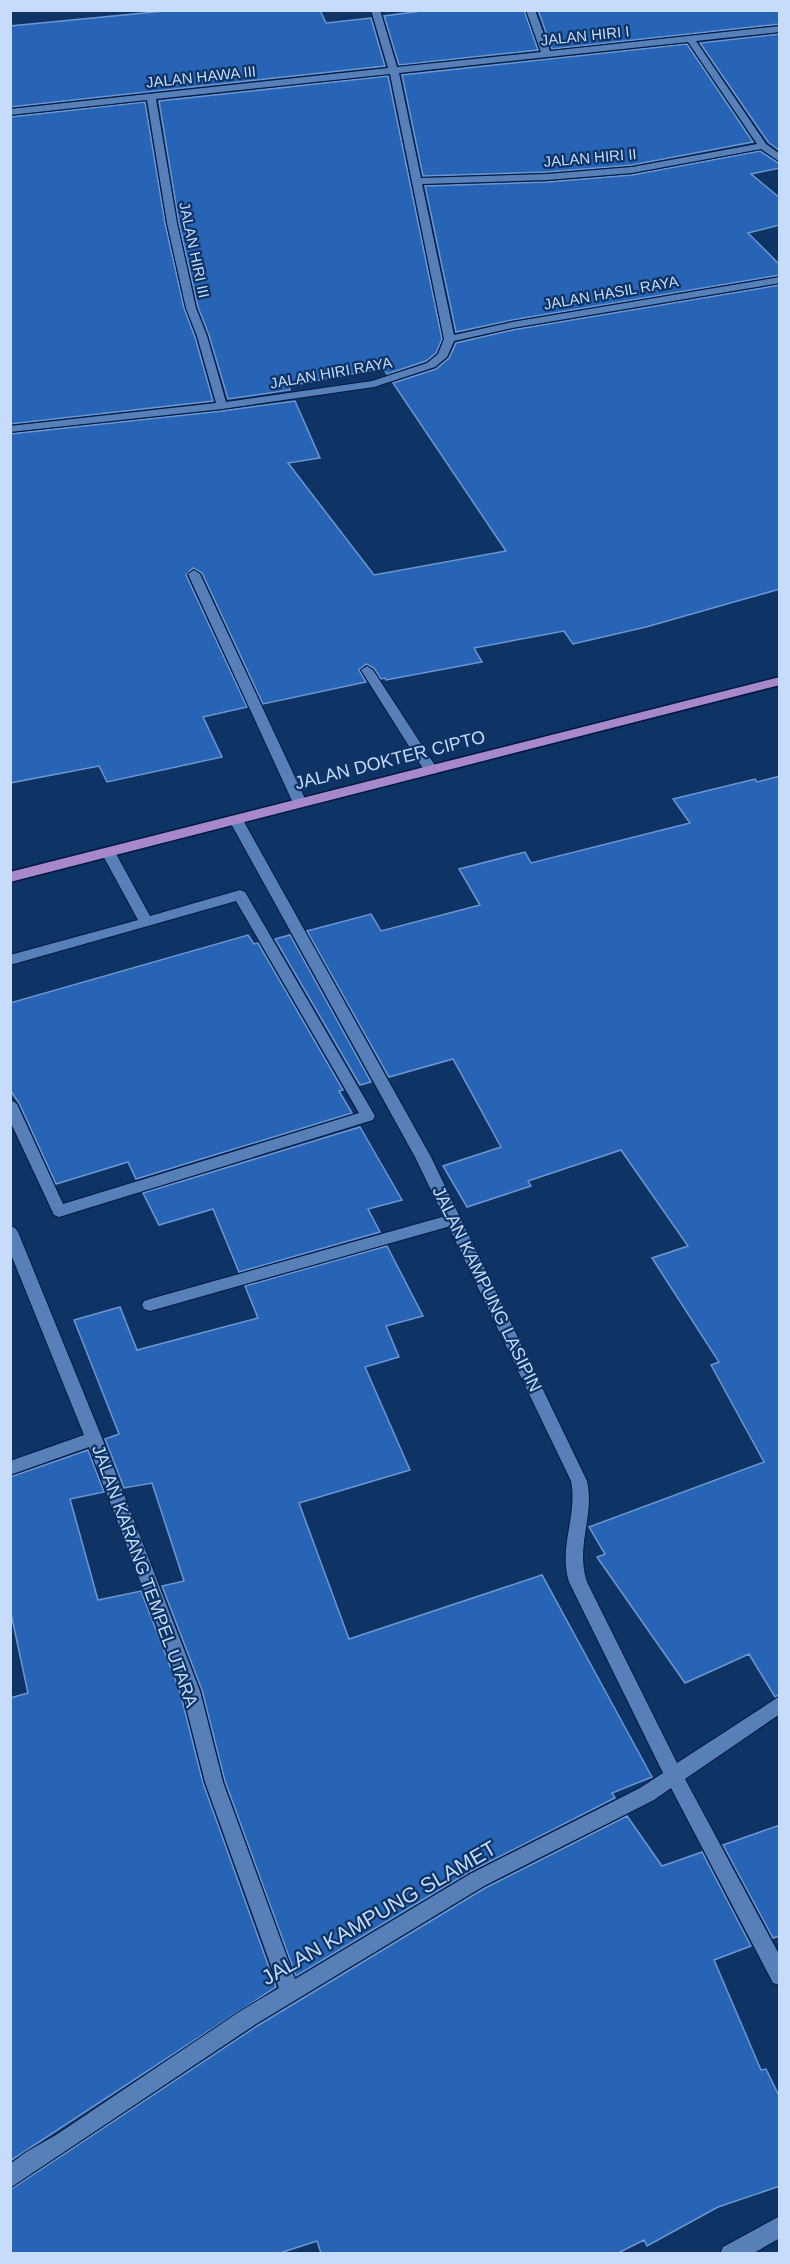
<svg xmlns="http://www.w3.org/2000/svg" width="790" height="2264" font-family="Arial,sans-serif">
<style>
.building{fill:#2764b6;stroke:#6e97d1;stroke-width:1.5}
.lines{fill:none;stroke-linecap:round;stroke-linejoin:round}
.service-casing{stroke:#011a3f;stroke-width:2}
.minor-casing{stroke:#011a3f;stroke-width:2}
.trunk-casing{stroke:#011a3f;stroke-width:3}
.service{fill:#5880b8;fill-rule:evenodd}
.minor{fill:#5880b8;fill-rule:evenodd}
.trunk{fill:#a788c8;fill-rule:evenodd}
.labels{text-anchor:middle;stroke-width:4.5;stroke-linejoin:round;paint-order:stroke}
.far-street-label{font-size:15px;fill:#c6dcfa;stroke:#0e3365}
.street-label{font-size:18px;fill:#c6dcfa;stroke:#0e3365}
.near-street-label{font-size:21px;fill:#c6dcfa;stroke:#0e3365}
</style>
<rect width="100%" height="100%" fill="#0e3365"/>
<path class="building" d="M175 10H320L326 23 371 18 385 66 10 107V26Z
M429 10H524L538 50 399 65 384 16Z
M538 10H780V24L552 49Z
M780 34V151L768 142 700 43Z
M687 44 753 142 632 165 547 172 423 176 402 75Z
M388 76 442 339 436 353 426 361 387 374 383 368 289 386 290 390 228 399 209 335 198 307 179 223 159 101Z
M145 102 165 223 184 308 195 337 213 401 10 424V117Z
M760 151 780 164V168L751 174 780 198V225L748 233 780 265V275L512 320 456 332 425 186 547 182 632 175Z
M780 285V589L646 627 573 644 564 631 474 648 482 662 386 680 385 678 381 679 374 668 366 664 359 670 366 682 263 704 202 573 193 568 186 575 247 707 203 717 222 757 107 782 99 766 10 783V434L222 411 295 401 320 458 288 463 374 575 506 551 393 383 436 369 449 358 456 343 512 330Z
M780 776V1694L775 1697 749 1654 685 1683 597 1557 605 1554 589 1527 764 1462 711 1365 719 1362 652 1258 688 1246 621 1150 528 1181 531 1186 467 1207 443 1166 501 1147 453 1059 389 1077 307 931 371 914 381 931 480 905 459 869 525 852 531 863 690 823 673 799 755 779 757 782Z
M248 935 254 944 258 943 343 1090 339 1091 352 1113 136 1179 128 1162 56 1184 19 1103 10 1090V1003Z
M290 935 371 1082 360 1085 275 939Z
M360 1127 402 1200 368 1209 380 1232 239 1272 213 1209 159 1225 143 1193Z
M387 1246 423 1316 386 1326 399 1357 365 1367 410 1470 299 1503 349 1639 542 1575 652 1777 612 1793 615 1798 469 1872 296 1976 225 1781 202 1690 162 1586 184 1581 152 1483 124 1488 105 1439 119 1434 74 1320 120 1307 137 1350 258 1318 245 1286Z
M88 1450 104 1492 70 1499 98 1600 141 1591 180 1692 203 1783 276 1987 10 2161V1698L28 1693 10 1609V1477Z
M627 1816 662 1866 702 1852 751 1946 714 1960 761 2070 766 2069 780 2098V2186L718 2207 647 2246 644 2240 618 2253H321L317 2241 280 2253H10V2190L257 2026 485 1888Z
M780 1825V1936L773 1938 723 1845Z"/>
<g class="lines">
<defs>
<path id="service" d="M194 570 200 574 307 803 305 806H295L293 803 188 574Z
M367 666 373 670 438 770 436 773 431 774 424 770 361 670Z
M108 848 115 852 150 916 240 890 245 892 375 1116 373 1120 59 1217 54 1215 10 1121V1099L17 1104 63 1204 359 1113 236 901 10 965V955L138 920 101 852Z
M453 1214 458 1216 461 1220 458 1224 150 1311 144 1309 142 1305 144 1301 150 1299Z"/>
<path id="minor" d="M371 10H380L397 67 541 52 526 10H535L550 51 780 26V32L696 41 766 144 780 154V162L761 149 632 173 547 180 422 184 454 335 512 322 780 277V283L512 328 454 341 447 357 435 367 374 387 222 409 10 432V426L216 403 197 336 186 308 167 223 147 100 10 115V109L388 68ZM688 42 757 144 632 167 547 174 421 178 399 73ZM390 74 444 339 438 354 427 363 372 381 226 402 207 336 196 308 177 223 156 99Z
M236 816 243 820 431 1157 587 1481C595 1516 575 1546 587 1582L677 1763 780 1696V1714L685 1779 780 1956V1985L773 1983 671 1788 654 1800 484 1886 256 2024 10 2188V2164L26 2152 56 2135 242 2010 279 1988 205 1782 182 1691 89 1447 10 1475V1461L84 1435 10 1252V1226L15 1228 18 1232 102 1438 200 1691 223 1782 295 1979 470 1874 640 1788 663 1773 569 1582C558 1546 578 1516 571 1481L415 1157 229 820Z
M780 2216V2238L752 2254H720L723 2247Z"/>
<path id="trunk" d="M780 677V685L10 882V872Z"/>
</defs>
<use href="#service" class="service-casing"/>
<use href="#minor" class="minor-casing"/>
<use href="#trunk" class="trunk-casing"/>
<use href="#service" class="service"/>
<use href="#minor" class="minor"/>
<use href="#trunk" class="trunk"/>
</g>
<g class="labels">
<g class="far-street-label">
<text transform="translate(585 36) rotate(-6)" y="5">JALAN HIRI I</text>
<text transform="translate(201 77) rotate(-6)" y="5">JALAN HAWA III</text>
<text transform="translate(590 158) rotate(-5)" y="5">JALAN HIRI II</text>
<text transform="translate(194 250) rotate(78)" y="5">JALAN HIRI III</text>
<text transform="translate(611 293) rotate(-10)" y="5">JALAN HASIL RAYA</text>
<text transform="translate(331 373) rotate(-10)" y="5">JALAN HIRI RAYA</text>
</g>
<g class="street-label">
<text transform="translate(390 760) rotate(-14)" y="6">JALAN DOKTER CIPTO</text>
<text transform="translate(487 1289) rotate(64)" y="6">JALAN KAMPUNG LASIPIN</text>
<text transform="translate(145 1576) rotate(70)" y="6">JALAN KARANG TEMPEL UTARA</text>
</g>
<g class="near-street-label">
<text transform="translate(379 1913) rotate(-30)" y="7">JALAN KAMPUNG SLAMET</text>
</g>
</g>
<rect width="790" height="2264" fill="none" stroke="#c6dcfa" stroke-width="24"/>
</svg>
